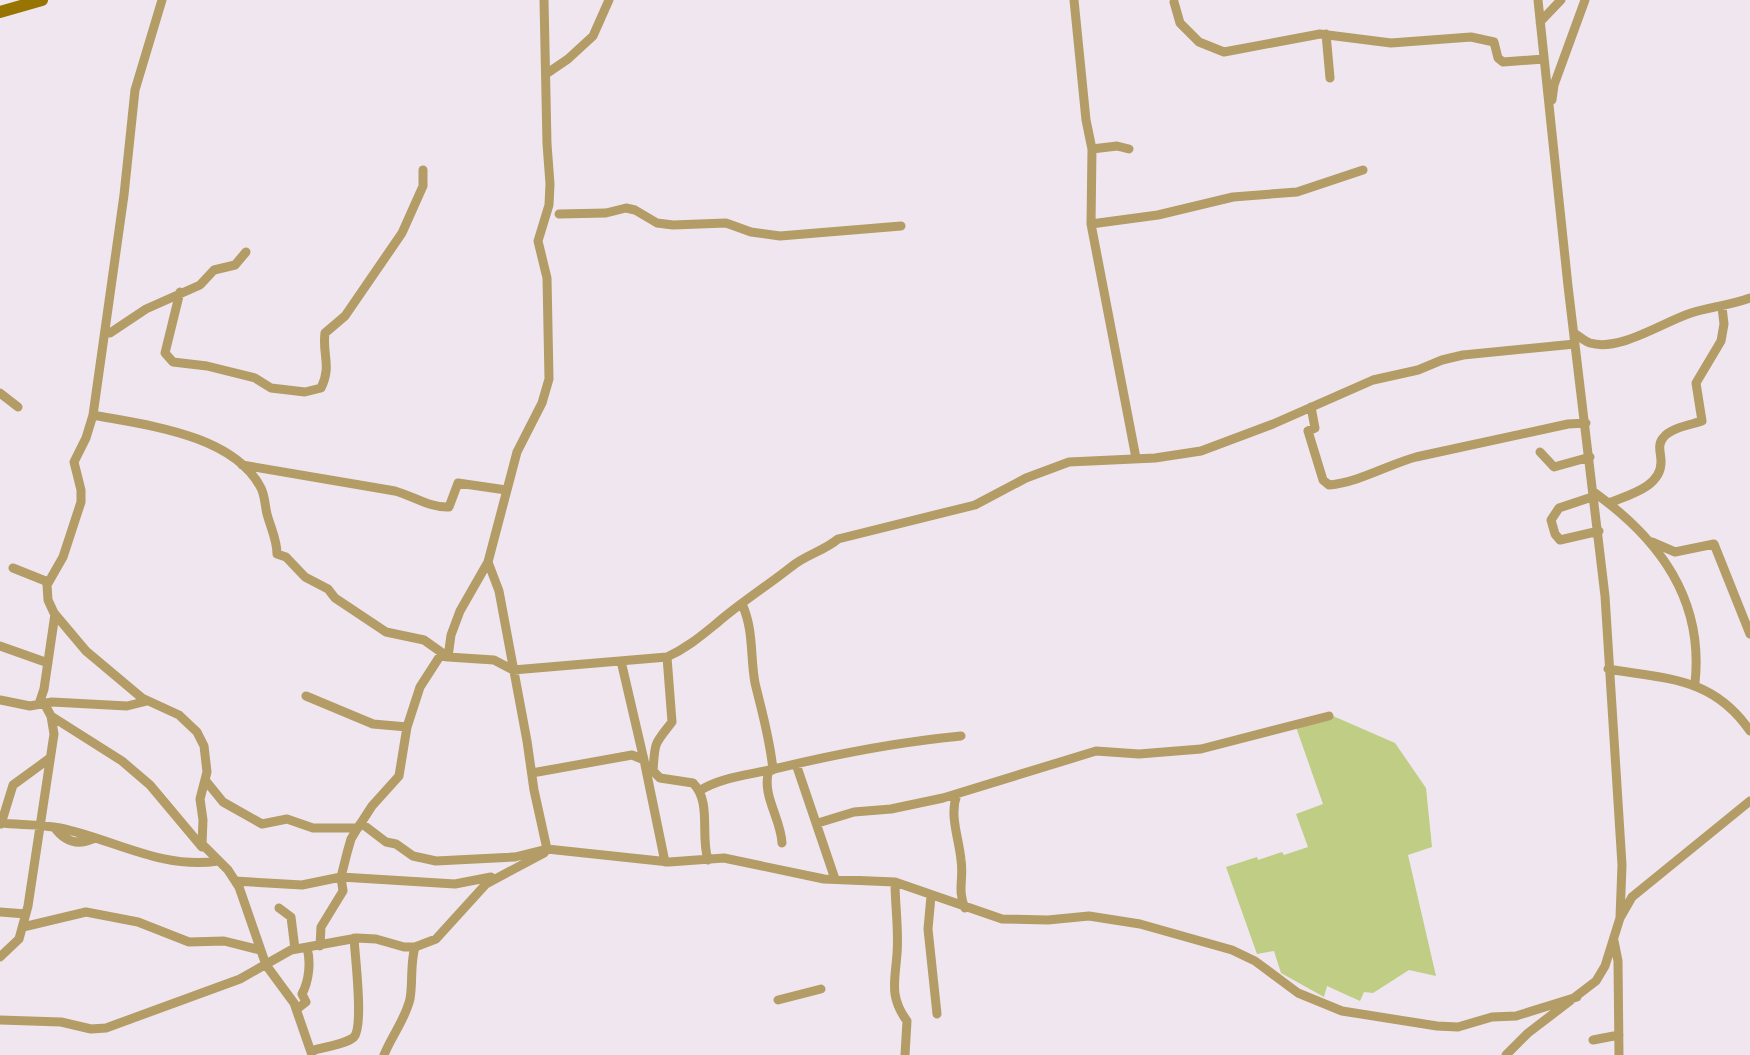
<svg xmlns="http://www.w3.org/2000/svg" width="1750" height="1055" font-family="'Golos Text',sans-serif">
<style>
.green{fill:#bfcd85}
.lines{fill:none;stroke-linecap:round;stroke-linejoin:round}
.street{stroke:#b39c65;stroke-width:9}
.secondary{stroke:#987403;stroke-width:12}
</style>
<rect width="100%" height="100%" fill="#f0e6ef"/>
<path class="green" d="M1333 716 1395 743 1426 788 1432 847 1408 855 1436 976 1409 970 1373 993 1364 992 1360 1001 1327 986 1324 997 1281 973 1274 951 1257 954 1226 867 1257 857 1258 860 1282 852 1284 855 1308 847 1296 814 1323 804 1296 727Z"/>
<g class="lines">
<path class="street" d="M162 0 135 90 124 195 93 415 86 438 74 462 81 490V502L63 557 47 585 48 600 54 613 86 651 142 698 179 715 197 732 204 746 207 772 200 799 203 820 202 844 228 870 239 887 266 965 294 1003 312 1055
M544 0 547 144 550 184 549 205 538 241 547 278 549 379 542 403 517 452 488 562 460 611 451 635 448 657 440 656 420 687 407 727 399 776 372 806 361 823 386 842 396 844 413 856 436 861 515 857 547 849 669 862 724 858 824 879 895 882 1002 919 1048 920 1089 916 1140 924 1232 950 1255 961 1298 993 1342 1011 1437 1026 1458 1027 1492 1017 1516 1016 1577 997
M1074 0 1086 120 1092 149
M1538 0 1568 286 1605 596 1622 865 1620 918
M1174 2 1180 23 1199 42 1224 52 1320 34 1391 43 1471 37 1494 42 1498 58 1503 62 1544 59
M1540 22 1561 0
M1326 34 1330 78
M546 74 568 59 593 36 609 0
M1552 100 1554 85 1585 0
M1129 149 1117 146 1092 149 1091 224 1136 458
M559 214 606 213 626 208 635 210 657 223 673 225 726 223 751 232 780 236 901 226
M1091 224 1158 215 1233 197 1297 192 1363 170
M180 292 165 353 173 362 207 366 255 378 271 388 305 392 321 388C332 366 322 354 325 333L345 316 402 233 423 186V170
M110 333 146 309 200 285 214 270 235 265 246 252
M1574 333C1579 336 1584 341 1590 343 1620 352 1663 322 1691 313 1711 307 1731 305 1750 298
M0 393 18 407
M1311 407 1315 428 1308 431 1323 480 1329 485C1360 482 1387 465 1416 457L1568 424 1586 423
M93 415C145 425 233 434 261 488 265 496 265 506 267 514 271 529 277 539 277 554L286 557 305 577 328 589 335 598 386 632 424 640 448 657 494 660 513 670 667 657 672 722C654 745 655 741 653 771L660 778 693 783C712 802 700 835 708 860
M1540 452 1554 467 1590 457
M242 465 395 491C413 496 430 508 449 507L458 483 506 490
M1595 493C1660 540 1704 600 1695 683
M1595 496 1559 508 1551 520 1555 534 1560 540 1599 531
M1609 503C1628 495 1662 487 1661 461 1661 453 1657 445 1663 438 1670 428 1690 425 1702 421L1696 383 1721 341 1724 324 1722 307
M1652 542 1675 552 1714 544 1750 634
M13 568 48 582
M742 604C754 630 750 656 755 683 762 712 770 739 773 770
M0 646 48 663
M667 657C687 648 701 636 717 623 740 603 767 586 791 567 805 555 824 551 838 539L975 505 1026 478 1069 462 1155 458 1201 451 1273 424 1373 380 1418 370 1442 360 1463 355 1575 344
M621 661 644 760
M1608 669C1667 679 1713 677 1750 731
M306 696 373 724 407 727
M0 700 30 706 52 702 127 706 147 701
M39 704 44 689 55 614
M51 716 122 761 150 785 202 847
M796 764 835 879
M769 770C761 795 781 818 782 843
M532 773 632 755 644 760 665 862
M206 781 223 802 262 824 287 819 313 828H358
M699 791C721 777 749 775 774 769 836 754 898 742 961 736
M957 794C949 816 959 838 961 860 964 877 957 891 965 908
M0 823C20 825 41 824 60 828 113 839 162 870 218 861
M818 823 854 812 891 809 943 798 1096 751 1139 754 1201 749 1329 716
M1 824 13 785 50 758
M54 827C64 841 77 846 93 839
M235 881 302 885 341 877 455 884 491 877
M895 882C895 905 899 930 897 954 895 981 889 997 907 1021L905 1055
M931 896 928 929 937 1014
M279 908 291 917 295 949
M0 912 26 914
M23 927 86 912 138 922 189 942 224 941 260 950
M1614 941 1618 961 1619 1055
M320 946 321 927 343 891 341 877 347 853 351 839 360 824
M0 957 19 939 28 906 54 734 51 716 44 703
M778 1000 821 989
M297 1009 306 1002 302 994C309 981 311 962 307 948
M0 1020 61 1022 91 1029 106 1028 240 979 291 950 357 938 376 939 404 947H415L436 939 486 884 544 853 547 849 534 790 527 741 499 591 488 562
M1593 1040 1619 1035
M314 1050C325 1047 346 1044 354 1037 364 1026 355 957 354 938
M384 1055C392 1035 405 1020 410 999 413 982 410 964 415 947
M1506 1055 1528 1033 1596 981 1605 966 1620 918 1632 897 1750 801"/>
<path class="secondary" d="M0 12 42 0"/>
</g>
</svg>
